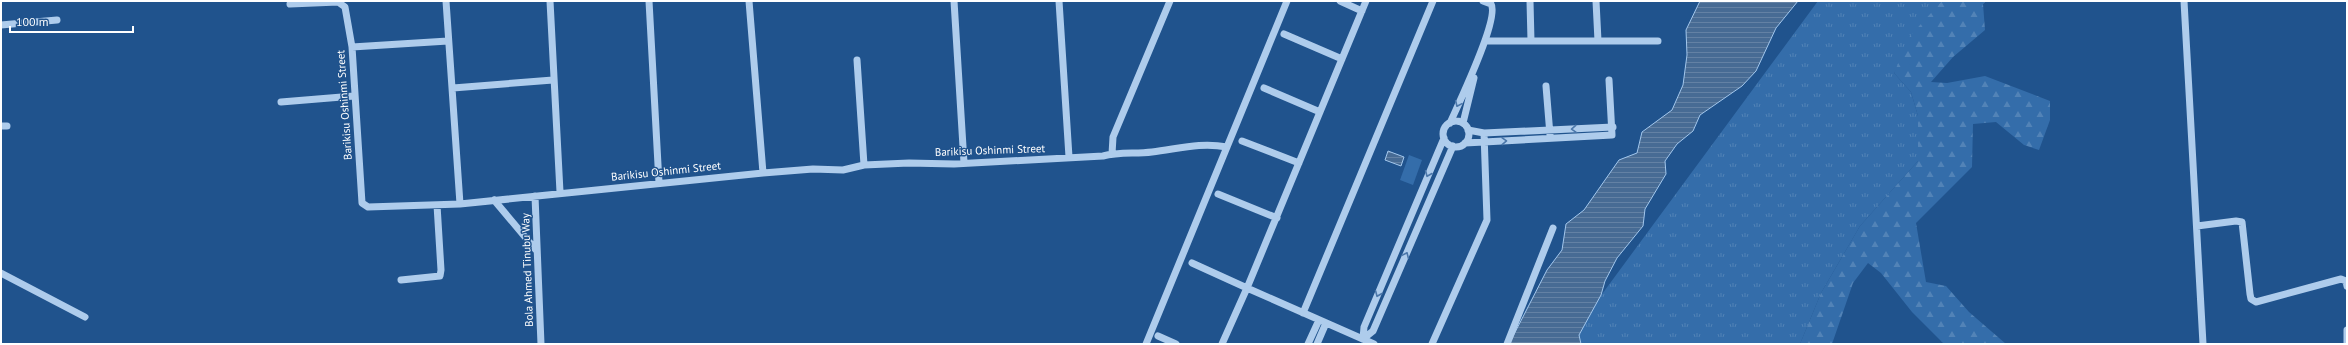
<svg xmlns="http://www.w3.org/2000/svg" width="2348" height="345" font-family="'PT Sans',sans-serif">
<style>
.grass{fill:url(#grass-tufts)}
.forest{fill:url(#forest-firs)}
.park{fill:#346daa}
.water{fill:url(#water-rules);stroke:#a2c7ed}
.lines{fill:none;stroke-linecap:round;stroke-linejoin:round}
.minor{stroke:#aeccec;stroke-width:7}
.oneway{stroke:#4b77aa}
.labels{text-anchor:middle;stroke-width:3;stroke-linejoin:round;paint-order:stroke}
.street-label{font-size:11px;fill:#fff;stroke:#20538d}
</style>
<defs>
<pattern id="grass-tufts" width="24" height="20" patternUnits="userSpaceOnUse"><rect width="24" height="20" fill="#346daa"/><path d="M3 7l-1-3M5 7V3M7 7l1-3M15 17l-1-3M17 17v-4M19 17l1-3" fill="none" stroke="#5283b7"/></pattern>
<pattern id="forest-firs" width="22" height="20" patternUnits="userSpaceOnUse"><rect width="22" height="20" fill="#346daa"/><path d="M5 1l3.5 6h-7zM16 11l3.5 6h-7z" fill="#5283b7"/></pattern>
<pattern id="water-rules" width="6" height="5" patternUnits="userSpaceOnUse"><rect width="6" height="5" fill="#476b94"/><path d="M0 2.5h6" fill="none" stroke="#6381a4"/></pattern>
</defs>
<rect width="100%" height="100%" fill="#20538d"/>
<path class="grass" d="M1818 1H1942L1894 73 1911 92 1918 116V161L1860 226 1821 293 1800 344H1581L1579 335 1594 305Z"/>
<path class="forest" d="M1942 1H1986L1983 4 1985 30 1953 57 1931 82 1947 83 1985 76 2050 101V120L2039 150 2024 145 1996 122 1973 124 1972 167 1916 223 1926 282 1946 286 1969 312 2006 344H1944L1912 312 1881 273 1868 263 1853 283 1832 344H1800L1821 293 1860 226 1918 161V116L1911 92 1894 73 1910 36Z"/>
<path class="park" d="M1409 155 1422 160 1413 185 1400 180Z"/>
<path class="water" d="M1700 1H1798L1776 28 1756 71 1742 86 1700 115 1693 131 1677 144 1665 161 1666 174 1645 209 1643 226 1617 258 1605 281 1601 295 1579 335 1581 344H1509L1547 270 1562 250 1566 224 1584 210 1619 160 1637 153 1642 132 1672 110 1683 85 1687 55 1686 30Z
M1388 151 1404 157 1401 166 1385 160Z"/>
<g class="lines">
<path class="minor" d="M446 1 460 204
M550 1 560 192
M649 1 659 183
M749 1 763 173
M954 1 964 163
M1059 1 1069 157
M1340 1 1362 11
M1530 1 1531 41
M1596 1 1598 41
M2184 1 2203 344
M290 4 338 2 345 7 352 47 362 203 368 207 460 204 763 173 813 169 843 170 864 165 909 163 954 164 1103 156C1119 152 1135 154 1152 152 1178 149 1200 142 1227 147
M1 25 57 20
M1284 34 1342 59
M1485 41H1658
M352 47 448 41
M857 60 864 165
M1546 86 1550 135
M453 88 553 80
M1264 88 1320 112
M281 102 354 96
M1443 134a13 13 0 1 1 26 0a13 13 0 1 1-26 0Z
M1450 123C1458 105 1500 18 1491 4L1483 1
M1463 123 1474 78
M1 126H7
M1468 130 1484 133 1613 127
M1242 141 1299 163
M1465 143 1612 135 1609 80
M1112 154 1113 137 1170 1
M1218 194 1277 218
M535 196 541 344
M494 200 536 250
M2197 226 2236 221 2242 222 2250 294 2251 299 2256 302 2341 279 2346 281 2347 286
M1192 263 1247 288 1366 1
M1 273 85 317
M401 280 440 276 441 270 437 205
M1303 313 1433 1
M2347 330V343
M1158 336 1176 344
M1363 339 1364 327 1444 138
M1363 339 1373 331 1453 146
M1146 344 1287 1
M1222 344 1247 288 1374 344
M1308 344 1319 320
M1317 344 1326 323
M1432 344 1487 220 1484 133
M1507 344 1553 228"/>
</g>
<defs><path id="oneway-chevron" d="M-2-3.5L2.5 0L-2 3.5" fill="none" stroke-width="1.6" stroke-linecap="round" stroke-linejoin="round"/></defs>
<g class="oneway">
<use href="#oneway-chevron" transform="translate(1458 104) rotate(114)"/>
<use href="#oneway-chevron" transform="translate(1574 129) rotate(176)"/>
<use href="#oneway-chevron" transform="translate(1504 141) rotate(-2)"/>
<use href="#oneway-chevron" transform="translate(1428 174) rotate(113)"/>
<use href="#oneway-chevron" transform="translate(1406 255) rotate(-66)"/>
<use href="#oneway-chevron" transform="translate(1378 294) rotate(113)"/>
</g>
<g class="labels">
<g class="street-label">
<text transform="translate(344 105) rotate(-94)" y="4">Barikisu Oshinmi Street</text>
<text transform="translate(990 150) rotate(-2)" y="4">Barikisu Oshinmi Street</text>
<text transform="translate(666 171) rotate(-6)" y="4">Barikisu Oshinmi Street</text>
<text transform="translate(527 270) rotate(-92)" y="4">Bola Ahmed Tinubu Way</text>
</g>
</g>
<rect width="2348" height="345" fill="none" stroke="#ffffff" stroke-width="4"/>
<path d="M10 26v6h123v-6" fill="none" stroke="#ffffff" stroke-width="2"/>
<text x="16" y="26" font-size="12" fill="#ffffff" stroke="#20538d" stroke-width="3" paint-order="stroke">100 m</text>
</svg>
